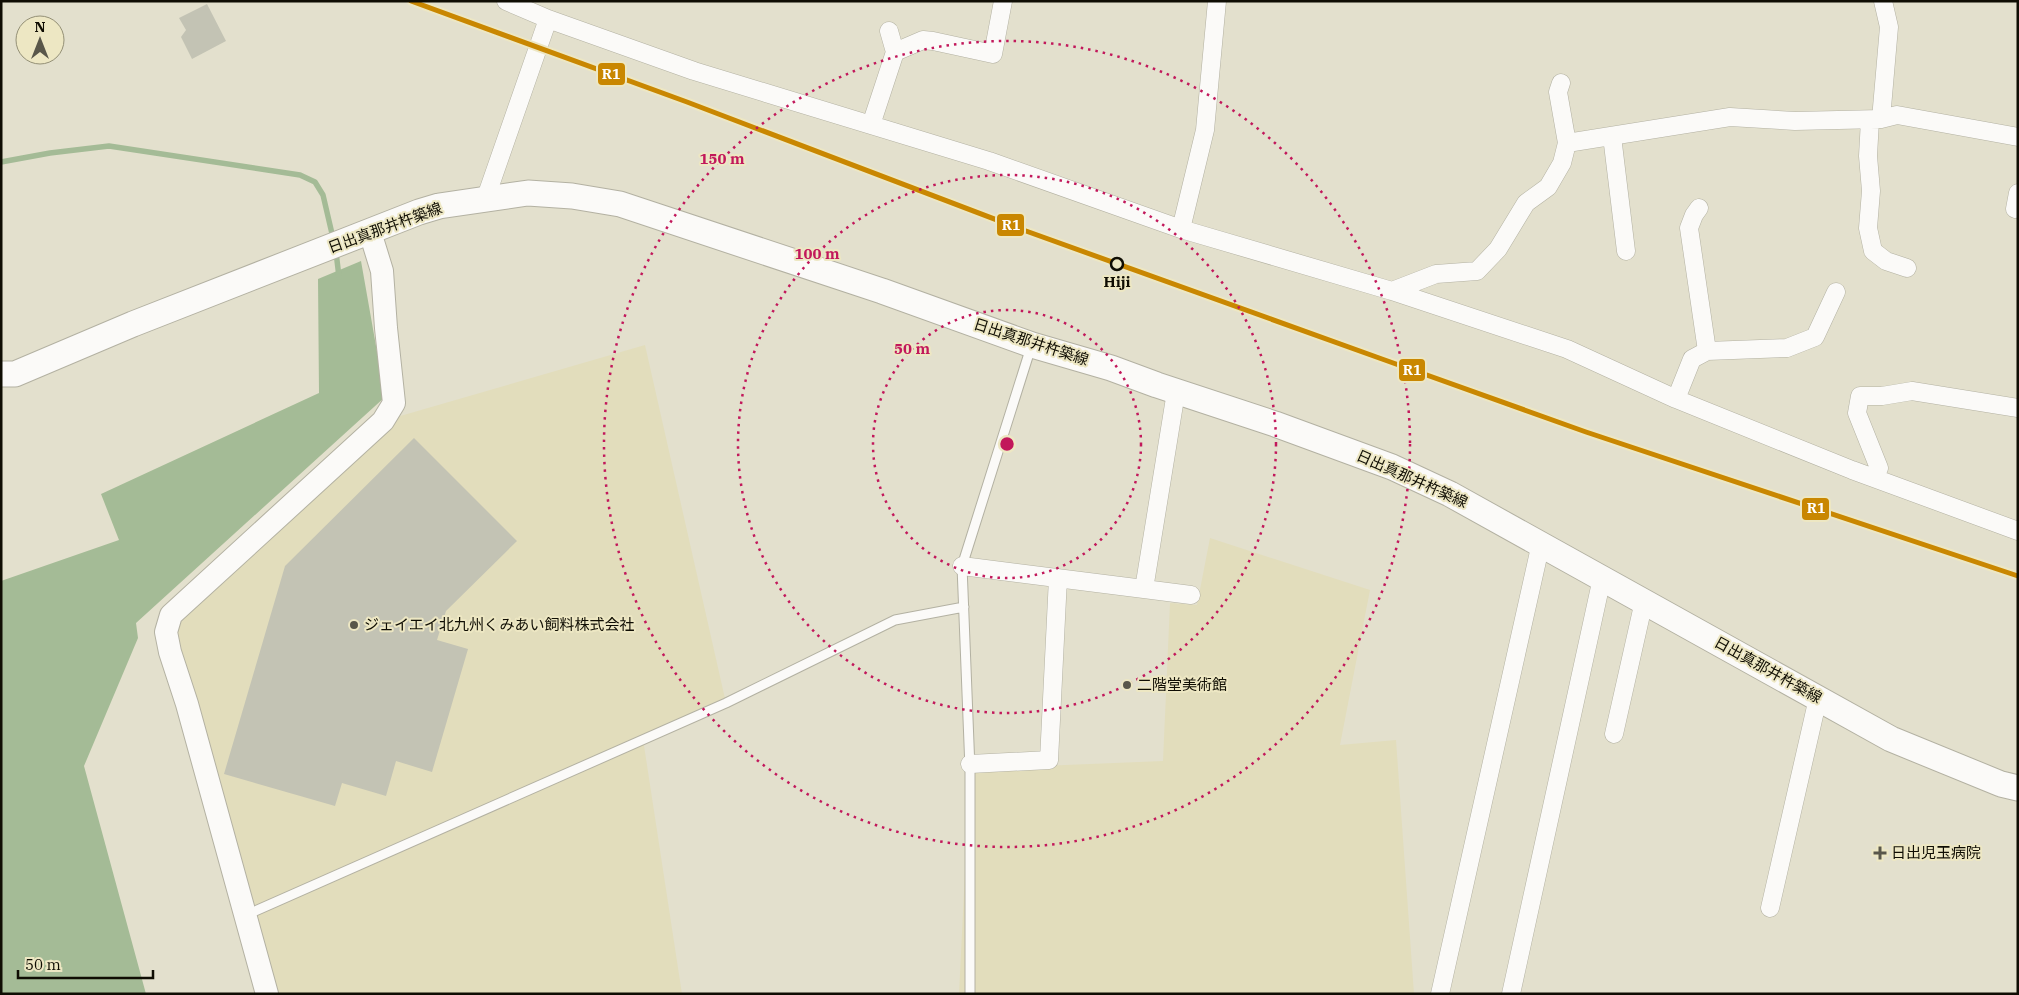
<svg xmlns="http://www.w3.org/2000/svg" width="2019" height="995" font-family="'IBM Plex Serif','Noto Sans JP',serif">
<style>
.built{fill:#e2ddbc}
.water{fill:#a4bb96}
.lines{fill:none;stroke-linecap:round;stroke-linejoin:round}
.stream{stroke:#a4bb96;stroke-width:5.5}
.building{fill:#c3c3b4}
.service-casing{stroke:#b3b1a2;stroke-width:11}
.minor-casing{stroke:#b3b1a2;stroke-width:19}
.tertiary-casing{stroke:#b3b1a2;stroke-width:24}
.secondary-casing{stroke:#b3b1a2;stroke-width:27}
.service{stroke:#fbfaf8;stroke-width:9}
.minor{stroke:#fbfaf8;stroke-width:18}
.tertiary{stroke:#fbfaf8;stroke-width:22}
.secondary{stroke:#fbfaf8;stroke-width:25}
.rail-1-casing{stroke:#ede7c3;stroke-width:9}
.rail-1{stroke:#c98701;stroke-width:5}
.ring{fill:none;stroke:#c2185b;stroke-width:2.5;stroke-dasharray:2.5 5}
.stop-dot{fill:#ede7c3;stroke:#0f0d03;stroke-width:2.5}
.poi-dot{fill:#59574a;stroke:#ede7c3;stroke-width:2}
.labels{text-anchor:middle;stroke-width:4;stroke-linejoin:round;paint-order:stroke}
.street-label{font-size:15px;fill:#0f0d03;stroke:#ede7c3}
.stop-label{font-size:15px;font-weight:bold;fill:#0f0d03;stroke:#ede7c3}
.poi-label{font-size:15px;fill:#0f0d03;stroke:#ede7c3;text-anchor:start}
.centre{fill:#c2185b;stroke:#ede7c3;stroke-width:2.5}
.ring-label{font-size:15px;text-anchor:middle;font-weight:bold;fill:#c2185b;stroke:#ede7c3;stroke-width:4;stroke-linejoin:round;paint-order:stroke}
.line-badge{stroke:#ede7c3;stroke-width:2}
.badge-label{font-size:14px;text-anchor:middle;font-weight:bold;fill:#fff}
</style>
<rect width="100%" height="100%" fill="#e3e0cd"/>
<path class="built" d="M645 345 726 703 643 739 682 994H267L171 615 383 421Z
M1210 538 1370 590 1340 745 1396 740 1414 994H959L970 769 1163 761 1170 603 1197 605Z"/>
<path class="water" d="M361 261 385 397 136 623 138 638 84 766 146 994H1V581L119 540 101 494 319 393 318 279Z"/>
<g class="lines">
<path class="stream" d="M1 162 50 153 109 146 300 175 315 182 323 195 333 238
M336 252 339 277"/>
</g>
<path class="building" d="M207 4 226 41 192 59 181 37 186 30 179 18Z
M414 438 517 541 446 611 437 640 468 649 432 772 396 761 386 796 342 783 335 806 224 774 285 566Z"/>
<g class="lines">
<defs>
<path id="service" d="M246 915 726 703 895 620 964 607
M970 994V769L962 566 1031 347"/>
<path id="minor" d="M506 1 548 19 694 71 989 161 1181 229 1392 291 1567 349 1676 399 1852 470 2018 531
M889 31 895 52
M1561 83 1558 92 1567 143
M1881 119 1889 27 1883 1
M1870 120 1868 156 1871 191 1868 228 1873 251 1886 261 1907 268
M871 125 895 52 923 40 933 41 993 54 1003 1
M1612 136 1626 251
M485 200 548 19
M2015 209 2018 193
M1181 229 1205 130 1217 1
M1392 291 1436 274 1477 271 1498 249 1526 203 1548 187 1562 163 1567 143 1730 117 1795 121 1881 119 1897 115 2018 137
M1707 351 1787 348 1815 337 1836 292
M1176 392 1144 589 1191 595
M1676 399 1692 359 1707 351 1689 228 1694 215 1699 208
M1875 478 1879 468 1857 413 1860 396H1882L1912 391 2018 408
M962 566 1144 589
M1614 734 1644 601
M970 764 1049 760 1058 578
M1770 908 1818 698
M1440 994 1541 543
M1511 994 1602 578"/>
<path id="tertiary" d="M267 994 187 704 170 652 166 632 171 615 383 421 394 403 386 328 382 271 370 232"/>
<path id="secondary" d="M1 374H15L133 324 419 212 439 206 528 193 572 196 620 204 882 291 1032 345 1111 368 1157 385 1275 424 1392 467 1450 494 1891 739 2001 784 2018 788"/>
</defs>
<use href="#service" class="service-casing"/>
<use href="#minor" class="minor-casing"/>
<use href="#tertiary" class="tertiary-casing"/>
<use href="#secondary" class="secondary-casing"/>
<use href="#service" class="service"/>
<use href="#minor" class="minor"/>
<use href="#tertiary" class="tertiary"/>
<use href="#secondary" class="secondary"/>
<defs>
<path id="rail-1" d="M411 1 687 102 1026 231 1382 359 1586 432 2018 576"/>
</defs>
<use href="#rail-1" class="rail-1-casing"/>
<use href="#rail-1" class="rail-1"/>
</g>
<g class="ring">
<circle cx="1007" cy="444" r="134"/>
<circle cx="1007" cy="444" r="269"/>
<circle cx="1007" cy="444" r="403"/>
</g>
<circle class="stop-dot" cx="1117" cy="264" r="6"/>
<g class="poi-dot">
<circle cx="354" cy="625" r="5"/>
<circle cx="1127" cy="685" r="5"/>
<path d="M1877.5 845.5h5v5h5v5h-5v5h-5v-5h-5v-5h5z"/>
</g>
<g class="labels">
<g class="street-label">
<text transform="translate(385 228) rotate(-20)" y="5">日出真那井杵築線</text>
<text transform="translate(1031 342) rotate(18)" y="5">日出真那井杵築線</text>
<text transform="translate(1412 479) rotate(24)" y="5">日出真那井杵築線</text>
<text transform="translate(1768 670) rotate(29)" y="5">日出真那井杵築線</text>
</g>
<g class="stop-label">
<text x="1117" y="287">Hiji</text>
</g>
<g class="poi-label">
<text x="364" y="630">ジェイエイ北九州くみあい飼料株式会社</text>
<text x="1137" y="690">二階堂美術館</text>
<text x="1891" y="858">日出児玉病院</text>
</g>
</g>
<circle cx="1007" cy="444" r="8" class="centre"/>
<g class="ring-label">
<text x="722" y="164">150 m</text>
<text x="817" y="259">100 m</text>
<text x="912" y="354">50 m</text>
</g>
<g class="line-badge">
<rect x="597" y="62" width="29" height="24" rx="5" fill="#c98701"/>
<rect x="996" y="213" width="29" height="24" rx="5" fill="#c98701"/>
<rect x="1398" y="358" width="28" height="24" rx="5" fill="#c98701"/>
<rect x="1801" y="497" width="29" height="24" rx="5" fill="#c98701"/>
</g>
<g class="badge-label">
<text x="611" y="79">R1</text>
<text x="1011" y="230">R1</text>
<text x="1412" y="375">R1</text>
<text x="1816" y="513">R1</text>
</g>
<rect width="2019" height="995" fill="none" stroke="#0f0d03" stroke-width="5"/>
<g transform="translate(40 40)"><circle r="24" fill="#ede7c3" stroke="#949076"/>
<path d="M0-4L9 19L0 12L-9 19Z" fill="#59574a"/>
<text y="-8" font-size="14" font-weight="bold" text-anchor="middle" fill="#0f0d03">N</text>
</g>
<path d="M18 970v8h135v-8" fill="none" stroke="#0f0d03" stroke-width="2.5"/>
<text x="25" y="970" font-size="15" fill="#0f0d03" stroke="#ede7c3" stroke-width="4" paint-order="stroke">50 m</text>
</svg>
